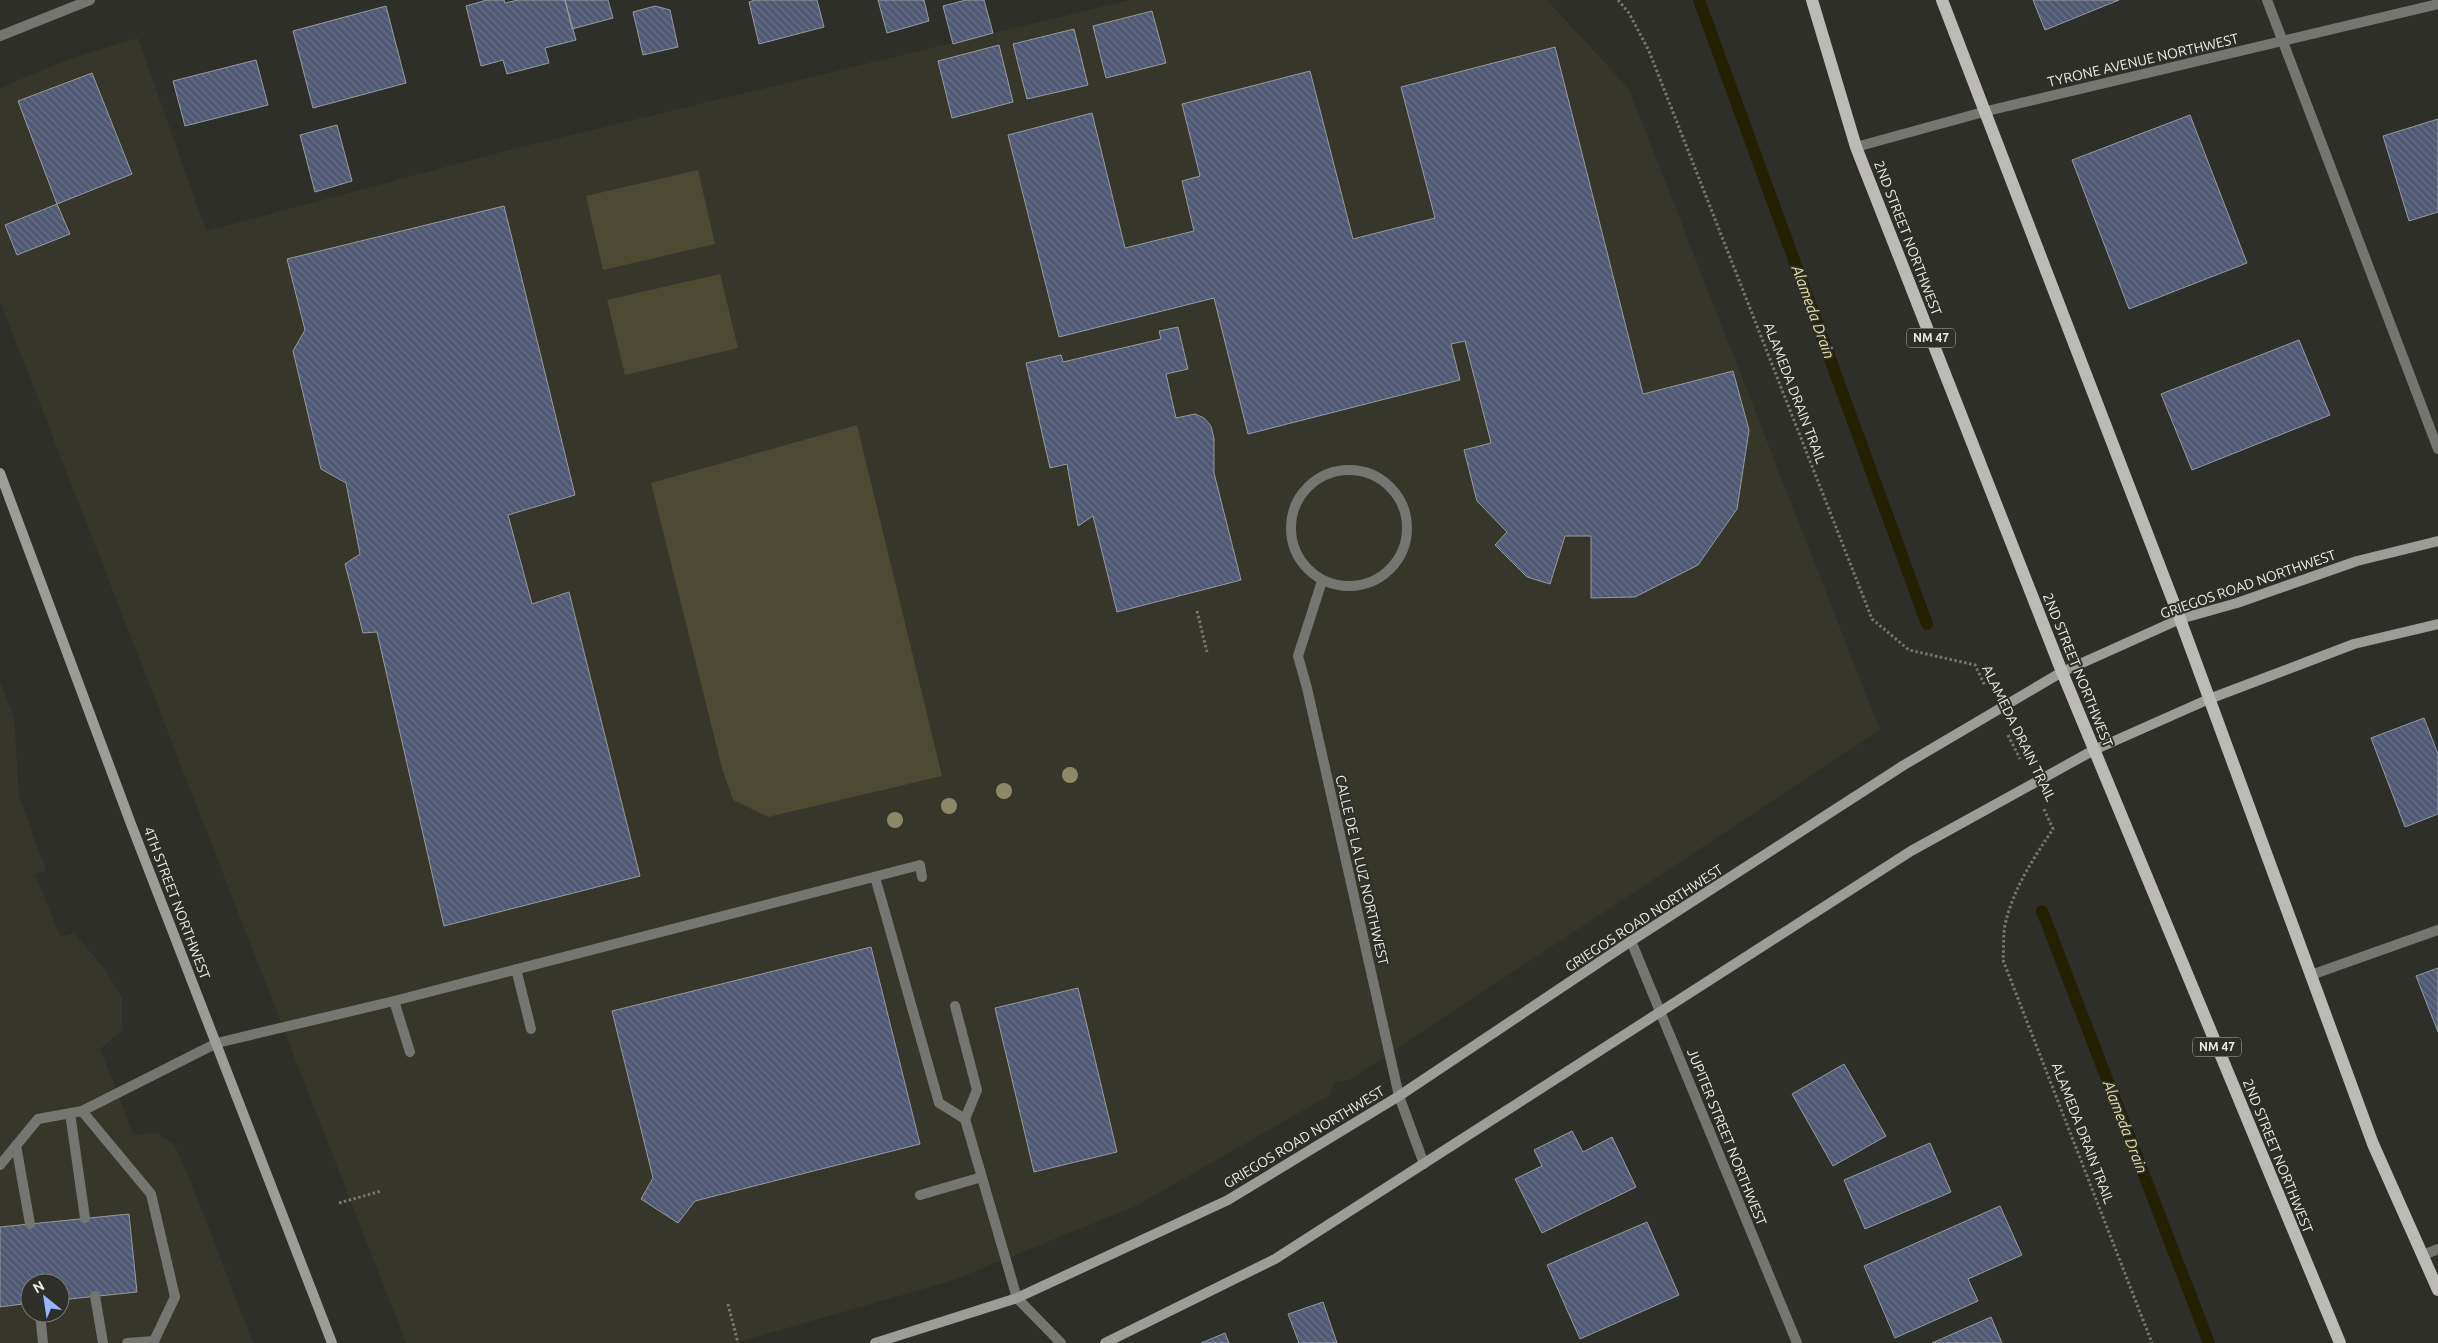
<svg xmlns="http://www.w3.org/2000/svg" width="2438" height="1343" font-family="Ubuntu,sans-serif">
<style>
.built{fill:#37362b;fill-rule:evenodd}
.pitch{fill:#4d4a33}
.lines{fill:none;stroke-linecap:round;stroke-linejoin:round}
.stream{stroke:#242004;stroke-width:12}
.building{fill:url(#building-back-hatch);stroke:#979a9e}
.path{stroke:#757571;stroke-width:3;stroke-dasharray:2.5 2.5;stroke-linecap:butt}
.service{stroke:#757572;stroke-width:10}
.minor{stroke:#757572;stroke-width:10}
.secondary{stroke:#9c9c98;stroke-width:10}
.primary{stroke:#bbbab6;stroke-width:12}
.tree{fill:#8d8968}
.labels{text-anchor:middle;stroke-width:4;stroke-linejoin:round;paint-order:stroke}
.shield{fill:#2f2f2a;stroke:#b3b3b0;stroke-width:1}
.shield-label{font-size:12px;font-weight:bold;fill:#ecece9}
.street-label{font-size:14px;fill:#ecece9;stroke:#2f2f2a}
.water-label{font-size:15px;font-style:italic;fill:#e8e1a8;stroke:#2f2f2a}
</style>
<defs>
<pattern id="building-back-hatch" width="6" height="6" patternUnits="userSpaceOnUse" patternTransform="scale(1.25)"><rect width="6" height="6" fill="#4f5973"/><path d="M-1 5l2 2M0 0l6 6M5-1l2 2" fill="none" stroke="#687187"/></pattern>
</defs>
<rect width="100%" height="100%" fill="#2f2f2a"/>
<path class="built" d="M1130 0H1547L1629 89 1880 730 1349 1080 1335 1082 1330 1095 1136 1206 951 1281 735 1343H406L0 301V88L75 57 138 38 206 231 509 150Z
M0 682 14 718 19 795 46 871 35 874 60 937 74 933 104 968 122 998V1030L100 1049 134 1135 156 1133 174 1144 194 1190 253 1343H0ZM30 1283H60V1313H30Z"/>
<path class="pitch" d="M698 170 715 244 603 270 586 196Z
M720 274 738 348 625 375 607 300Z
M857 425 942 776 768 817 733 800 722 768 651 483Z"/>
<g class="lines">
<path class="stream" d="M1699 0 1927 624
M2042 911 2209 1343"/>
</g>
<path class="building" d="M487 0H504L505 3 518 0H565L576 40 545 48 549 63 507 74 503 60 481 66 466 6Z
M565 0H608L613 18 572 29Z
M755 0H817L824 27 759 44 749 2Z
M878 0H924L929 21 887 33Z
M966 0H984L993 33 953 44 943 6Z
M2033 0H2119L2045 30Z
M386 6 406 83 313 108 293 31Z
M655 6 670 10 678 47 643 55 633 12Z
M1152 11 1166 63 1106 78 1093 26Z
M1074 29 1088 85 1027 99 1013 44Z
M999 45 1013 102 952 118 938 61Z
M1555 47 1643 394 1733 371 1749 430 1737 509 1698 565 1635 597 1591 598V536H1565L1550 584 1527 577 1495 545 1507 532 1477 501 1464 450 1491 443 1465 341 1451 344 1460 380 1248 434 1214 298 1059 337 1008 135 1092 113 1125 248 1194 231 1182 181 1200 176 1182 104 1310 71 1353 239 1435 218 1401 87Z
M256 60 268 105 185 126 173 81Z
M92 73 132 174 57 204 18 101Z
M2190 115 2247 263 2129 309 2072 160Z
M2438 119V212L2409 221 2383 136Z
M337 125 352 181 315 192 300 135Z
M57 204 70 234 17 255 5 225Z
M504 206 575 495 508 515 532 604 569 592 640 876 444 926 377 632 363 633 345 564 360 554 346 483 321 469 293 351 305 330 287 259Z
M1178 327 1188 369 1166 374 1176 418 1195 414 1204 418 1211 426 1214 439V473L1241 580 1117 612 1093 516 1078 526 1067 464 1050 468 1026 363 1061 355 1063 362 1161 339 1159 331Z
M2299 340 2330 415 2192 470 2161 394Z
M2424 718 2438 754V814L2405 827 2371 738Z
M871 947 920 1144 695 1201 678 1223 641 1199 653 1178 612 1011Z
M2438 968V1032L2416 976Z
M1078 988 1117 1152 1034 1172 995 1008Z
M1844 1064 1886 1136 1833 1166 1792 1094Z
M1572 1131 1583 1152 1612 1137 1636 1187 1542 1233 1515 1179 1542 1166 1534 1150Z
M1930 1143 1951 1192 1865 1229 1844 1180Z
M2000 1206 2022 1255 1968 1279 1978 1301 1895 1338 1864 1266Z
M129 1214 137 1292 60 1300V1283H30V1303L0 1307V1227Z
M1647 1222 1679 1295 1580 1339 1547 1265Z
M1323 1302 1337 1343H1299L1288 1314Z
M1991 1317 2002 1343H1932Z
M1225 1333 1229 1343H1201Z"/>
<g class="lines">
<path class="path" d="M1618 0 1629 13 1649 51 1872 619 1909 650 1975 665 1985 686
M1197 611 1207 652
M2008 735 2020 759
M2044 809 2053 829C2033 859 2013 889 2005 925 2003 936 2004 949 2003 960L2152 1343
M339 1203 381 1191
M728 1304 738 1343"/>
<path class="service" d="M2267 0 2438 449
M1291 528a58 58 0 1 1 116 0a58 58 0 1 1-116 0Z
M875 877 939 1103 965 1119
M516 969 531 1029
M2311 975 2438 930
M394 1001 410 1052
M955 1006 977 1090 965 1119 1017 1298
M82 1111 151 1194 175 1297 154 1341 127 1343
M70 1113 85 1218
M16 1145 30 1224
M0 1165 38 1119 82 1111 217 1043 394 1001 920 865 922 877
M920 1195 982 1177
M2423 1255 2438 1249
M95 1296 103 1343
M40 1313 43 1343"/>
<path class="minor" d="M0 36 90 0
M1856 147 1987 111 2438 4
M1322 581 1298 656 1307 688 1399 1096 1424 1164
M1631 941 1797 1343
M1017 1298 1061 1343"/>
<path class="secondary" d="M0 473 131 824 332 1343
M875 1343 1017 1298 1228 1200 1399 1096 1631 941 1904 765 2062 672 2180 619 2237 603 2357 561 2438 541
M1105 1343 1275 1259 1911 851 2094 750 2209 699 2354 644 2438 624"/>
<path class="primary" d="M1812 0 1856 147 2062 672 2340 1343
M1942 0 2180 619 2373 1144 2438 1290"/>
</g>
<g class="tree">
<circle cx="1070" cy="775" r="8"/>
<circle cx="1004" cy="791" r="8"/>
<circle cx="949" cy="806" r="8"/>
<circle cx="895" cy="820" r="8"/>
</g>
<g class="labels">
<g class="shield">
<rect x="1907" y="328.5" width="48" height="19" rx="4"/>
<rect x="2193" y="1037.5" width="48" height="19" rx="4"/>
</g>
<g class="shield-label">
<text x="1931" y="342">NM 47</text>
<text x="2217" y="1051">NM 47</text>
</g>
<g class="street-label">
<text transform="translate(2143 60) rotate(-13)" y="5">TYRONE AVENUE NORTHWEST</text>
<text transform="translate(1908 238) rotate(69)" y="5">2ND STREET NORTHWEST</text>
<text transform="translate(1795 393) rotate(69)" y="5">ALAMEDA DRAIN TRAIL</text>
<text transform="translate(2248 584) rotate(-19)" y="5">GRIEGOS ROAD NORTHWEST</text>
<text transform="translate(2078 670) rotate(68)" y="5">2ND STREET NORTHWEST</text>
<text transform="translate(2019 733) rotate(64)" y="5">ALAMEDA DRAIN TRAIL</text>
<text transform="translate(1362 870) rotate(77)" y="5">CALLE DE LA LUZ NORTHWEST</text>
<text transform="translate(177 903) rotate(69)" y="5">4TH STREET NORTHWEST</text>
<text transform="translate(1644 918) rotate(-33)" y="5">GRIEGOS ROAD NORTHWEST</text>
<text transform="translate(2083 1133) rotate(69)" y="5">ALAMEDA DRAIN TRAIL</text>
<text transform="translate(1304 1137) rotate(-31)" y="5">GRIEGOS ROAD NORTHWEST</text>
<text transform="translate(1727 1137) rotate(68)" y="5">JUPITER STREET NORTHWEST</text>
<text transform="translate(2278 1156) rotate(68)" y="5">2ND STREET NORTHWEST</text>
</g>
<g class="water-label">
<text transform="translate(1813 312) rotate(70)" y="5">Alameda Drain</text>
<text transform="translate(2125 1127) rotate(69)" y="5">Alameda Drain</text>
</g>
</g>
<g transform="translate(45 1298) rotate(330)"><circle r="24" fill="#2f2f2a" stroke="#7b7b76"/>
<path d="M0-4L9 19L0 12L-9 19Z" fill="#9ab5fd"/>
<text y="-8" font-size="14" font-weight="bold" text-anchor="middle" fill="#ecece9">N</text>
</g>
</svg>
